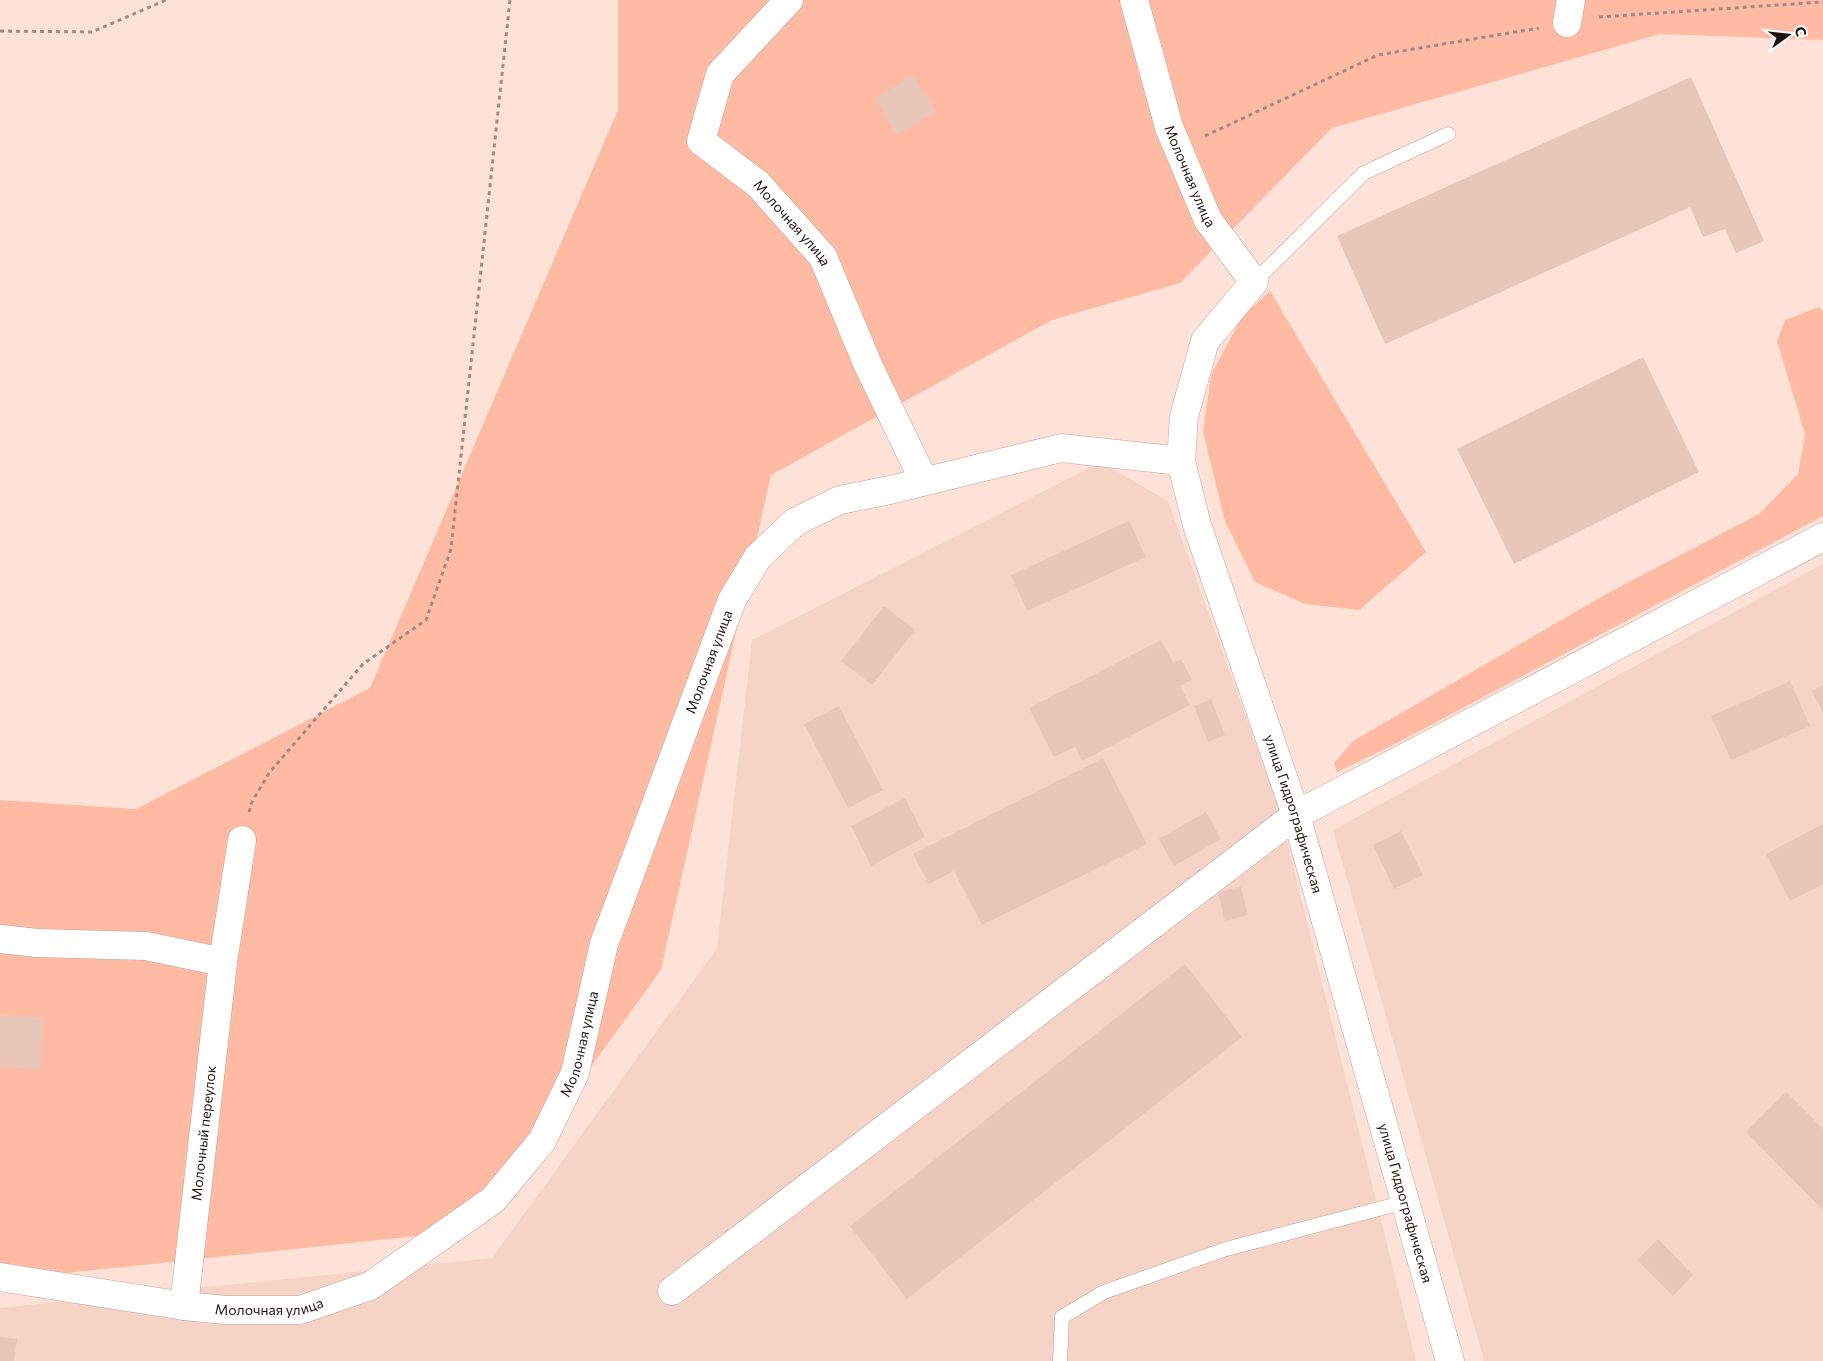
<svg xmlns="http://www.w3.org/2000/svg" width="1823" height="1361" font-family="Commissioner,sans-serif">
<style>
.built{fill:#f6d3c7}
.green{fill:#febaa2}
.building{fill:#e9c6ba}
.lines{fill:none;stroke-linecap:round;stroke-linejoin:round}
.lane-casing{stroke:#c3a296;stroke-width:15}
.street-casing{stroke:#c3a296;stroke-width:29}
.path{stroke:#a18c84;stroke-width:3;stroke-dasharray:4 4;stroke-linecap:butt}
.lane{stroke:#fff;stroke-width:14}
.street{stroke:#fff;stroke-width:28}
.labels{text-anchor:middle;stroke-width:4;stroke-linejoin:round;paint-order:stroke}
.street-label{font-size:14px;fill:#1f130f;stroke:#fff}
</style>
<rect width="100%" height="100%" fill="#fee2d8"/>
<path class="built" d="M1101 462 1168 501 1278 805 1416 1361H0V1308L492 1258 717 948 752 640Z
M1823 564V1361H1484L1333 830Z"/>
<path class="green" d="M618 0H1823V40L1660 34 1332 128 1180 283 1052 320 771 475 661 970 473 1230 0 1280V800L136 809 370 688 618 110Z
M1270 291 1426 552 1359 610 1305 604 1255 582 1225 521 1203 432 1211 375 1242 317Z
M1819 307 1823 311V516L1393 745 1337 772 1334 763 1353 741 1608 593 1759 514 1798 474 1805 434 1777 341 1785 320Z"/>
<path class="building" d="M913 75 936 112 897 135 875 98Z
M1691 77 1764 241 1736 253 1725 229 1703 237 1690 207 1385 344 1337 236Z
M1643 357 1699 472 1514 564 1457 449Z
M1129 521 1146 557 1027 611 1011 575Z
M884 606 915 630 872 685 841 661Z
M1161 640 1173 663 1181 659 1192 680 1180 686 1190 705 1082 761 1075 747 1054 757 1029 708Z
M1790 681 1810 726 1731 760 1711 716Z
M1823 685V713L1812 691Z
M1211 699 1225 735 1208 742 1194 706Z
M839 706 883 790 848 808 804 724Z
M1103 758 1147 844 982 925 954 871 929 884 913 854Z
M905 798 925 837 871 866 851 826Z
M1206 812 1221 839 1174 866 1159 839Z
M1823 824V884L1790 901 1766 854Z
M1401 831 1423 875 1394 889 1373 845Z
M1241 887 1248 915 1225 921 1218 892Z
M1185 964 1242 1037 907 1299 850 1226Z
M0 1015 43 1017 40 1070 0 1067Z
M1786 1092 1823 1129V1210L1746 1132Z
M1658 1239 1693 1275 1673 1296 1637 1260Z
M0 1337 17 1339 14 1361H0Z"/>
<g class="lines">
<defs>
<path id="lane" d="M1254 282 1364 173 1448 134
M1060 1361 1062 1317 1104 1292 1226 1249 1405 1202"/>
<g id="street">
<path id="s1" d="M789 0 720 74 701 141 758 184 823 257 868 365 924 481"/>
<path id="s2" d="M1134 0 1169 127 1208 220 1254 282 1205 341 1184 416 1181 461 1197 525 1296 815 1450 1361"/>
<path d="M1567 23 1571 0"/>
<path d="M0 939 37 943 146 946 223 962"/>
<path id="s3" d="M0 1277 184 1306 226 1310H300L370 1286 493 1200 542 1141 575 1073 604 944 732 600 758 557 795 522 840 500 890 490 1061 448 1181 461"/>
<path d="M672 1291 1296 815 1823 537"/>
<path id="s4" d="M184 1306 223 962 242 840"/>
</g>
</defs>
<use href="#lane" class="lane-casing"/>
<use href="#street" class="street-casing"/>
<path class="path" d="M1599 17 1823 2
M0 31 92 32 166 0
M1205 136 1378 55 1539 28
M249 812 252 802 269 773 363 664 426 620 451 549 510 0"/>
<use href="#lane" class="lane"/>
<use href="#street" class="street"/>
</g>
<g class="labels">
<g class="street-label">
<text dy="5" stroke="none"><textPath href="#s2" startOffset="185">Молочная улица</textPath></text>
<text dy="5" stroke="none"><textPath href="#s1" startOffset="294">Молочная улица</textPath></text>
<text dy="5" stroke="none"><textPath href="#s3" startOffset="1112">Молочная улица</textPath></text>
<text dy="5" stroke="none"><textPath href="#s2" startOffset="880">улица Гидрографическая</textPath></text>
<text dy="5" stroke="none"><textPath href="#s3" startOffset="708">Молочная улица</textPath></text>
<text dy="5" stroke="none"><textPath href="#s4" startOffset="174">Молочный переулок</textPath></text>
<text dy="5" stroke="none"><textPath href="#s2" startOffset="1285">улица Гидрографическая</textPath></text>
<text dy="5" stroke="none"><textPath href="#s3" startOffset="272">Молочная улица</textPath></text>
</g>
</g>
<g transform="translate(1788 35) rotate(75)" stroke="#ffffff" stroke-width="4" paint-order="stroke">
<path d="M0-4L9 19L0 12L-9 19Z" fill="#1f130f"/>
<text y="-8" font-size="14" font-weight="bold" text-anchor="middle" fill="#1f130f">С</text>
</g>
</svg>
